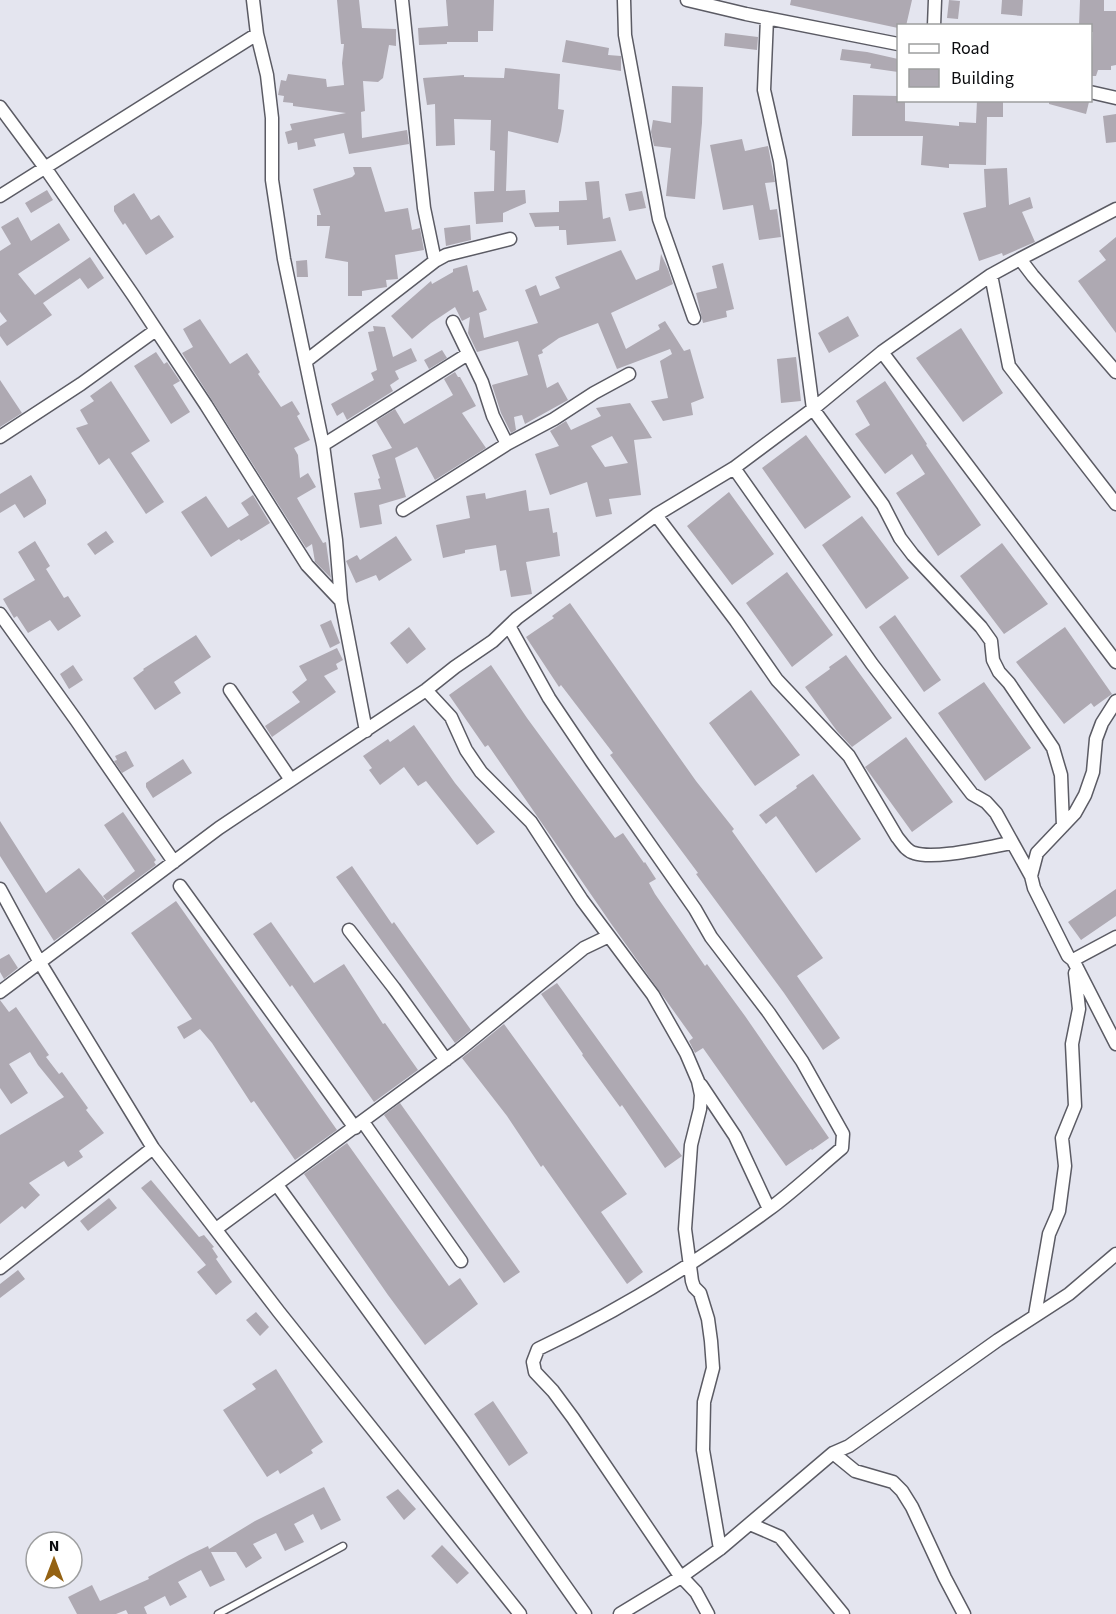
<svg xmlns="http://www.w3.org/2000/svg" width="1116" height="1614" font-family="'Source Sans 3',sans-serif">
<style>
.building{fill:#aea9b2;fill-rule:evenodd}
.lines{fill:none;stroke-linecap:round;stroke-linejoin:round}
.lane-casing{stroke:#5b5b64;stroke-width:9}
.street-casing{stroke:#5b5b64;stroke-width:15}
.lane{stroke:#fff;stroke-width:6}
.street{stroke:#fff;stroke-width:12}
</style>
<rect width="100%" height="100%" fill="#e4e5ef"/>
<path class="building" d="M337 0H359L362 28 396 29V46L389 45 383 78 378 82 363 81 365 111 361 112 362 138 407 130 409 144 349 154 344 133 314 139 316 146 298 150 297 142 288 144 285 132 292 130 290 124 346 113 293 106V103L283 102 284 96 278 95 281 80 286 81 288 74 326 79 327 87 344 85 342 63 344 44H341Z
M446 0H494L493 31H478V42H447V44L419 45 418 28 448 26Z
M791 0H912L906 26H898V28L790 5Z
M949 0 960 1 958 19 947 18Z
M1002 0H1023L1022 16 1001 14Z
M1080 0H1104V11H1116V65L1111 66V70H1098L1096 76H1091L1093 32H1090V26H1079Z
M725 33 758 37 757 50 724 46Z
M566 40 609 48 608 55 621 56V71L562 62Z
M842 49 867 52 898 59V72L870 68 871 64 840 60Z
M505 68 560 74 558 109 564 110 561 131 558 143 508 131 506 191 525 190 526 203 503 213V222L476 224 474 192 494 191 495 151 490 150 491 120 454 119 455 145 436 146 435 104 427 105 423 78 464 75V77L504 78Z
M672 86 703 87 702 123 695 199 666 196 671 148 654 146 651 132 653 120 671 123Z
M853 95 898 96V100H905V121L959 126V122L976 123 977 100H1003V117H987L986 165 949 164V168L921 165 923 136H852Z
M1049 100H1083L1089 102 1086 114 1049 104Z
M1116 114V142L1106 143 1103 116Z
M742 139 745 151 768 146 775 182 765 183 770 210 777 209 781 237 759 240 753 205 723 210 710 145Z
M353 167H371L385 212 408 208 412 230 420 228 424 250 395 255 398 279 386 280 387 287 362 291V296H348V262L325 258 330 226H317V215H321L313 189 352 177 355 174Z
M1007 168 1009 205 1030 197 1033 208 1022 212 1035 242 1003 256 1002 253 979 261 963 213 986 207 984 169Z
M599 181 603 219 610 217 616 241 567 245 566 230H559V226L535 227 529 213 559 212V201L587 200 585 182Z
M47 190 53 200 31 213 25 203Z
M642 191 646 208 629 211 625 194Z
M134 193 151 220 159 215 174 237 146 255 125 223 123 225 114 211V206Z
M18 217 31 241 59 223 70 240 18 274 35 295 90 257 104 278 88 289 80 278 43 303 52 315 7 346 0 336V326L7 321 0 312V251L11 244 1 227Z
M470 225 471 240 446 246 444 228Z
M1116 237V333L1078 281 1106 260 1099 251Z
M621 250 636 280 659 270 661 254 668 269 673 284 611 313 626 349 660 329 658 325 665 321 684 351 690 349 704 398 691 403 693 415 663 421 651 401 668 398 660 361 672 354 670 349 617 369 598 323 559 338 542 350 543 353 538 355 547 388 558 382 568 400 525 424 522 415 514 417 516 430 511 433 501 413 492 385 528 375 518 341 477 352 468 333 470 317 462 321 455 307 431 323 412 339 391 316 431 281 432 284 453 272V269L467 265 473 292 478 290 487 310 479 313 484 338 538 323 525 290 536 285 540 296 560 288 555 277Z
M307 260 308 277H297L296 261Z
M723 263 734 309 726 311 727 317 703 323 696 293 717 288 712 266Z
M848 316 859 336 829 353 818 333Z
M200 319 230 364 247 353 260 372 258 374 281 407 292 401 300 414 297 416 310 440 294 448 298 455 300 478 308 473 316 487 297 498 323 543 326 542 331 578 315 562 312 544 306 548 182 353 193 347 183 329Z
M373 326 385 327 393 357 411 348 417 361 395 371 399 379 390 385 393 391 347 420 343 412 337 416 331 404 374 380 371 373 377 370 368 332 374 331Z
M961 328 1003 393 963 422 916 358Z
M442 350 447 358 429 369 424 360Z
M156 352 164 364 167 362 180 381 173 385 190 412 171 424 134 366Z
M796 357 801 401 781 403 777 359Z
M455 372 458 377H460L476 406 462 413 486 448 435 480 417 447 395 458 406 497 379 505 382 524 360 528 354 493 381 489 378 479 380 478 372 455 392 448 376 421 395 409 404 424 453 395 444 379Z
M0 380 22 413 0 427Z
M111 381 150 441 131 453 164 502 146 514 109 458 99 465 76 428 88 424 80 410 94 401 90 396Z
M885 381 927 444 926 445 981 525 938 556 896 493 925 474 912 454 885 474 855 434 870 425 856 401Z
M630 403 652 438 634 440 641 495 609 499 612 514 596 517 587 482 550 495 535 454 559 446 550 431 566 421 571 430 601 416 596 408ZM612 436 628 463 605 467 591 446Z
M806 435 851 497 805 529 762 468Z
M31 475 46 500V504L24 518 15 504 0 513V494Z
M526 490 529 511 549 508 553 533 557 532 560 556 526 562 532 594 511 597 506 570 500 571 496 545 465 550V553L443 558 436 525 470 518 466 496 485 493 486 499Z
M729 492 774 554 732 585 687 526Z
M253 495 270 523 241 541 239 539 211 557 181 512 206 496 228 528 249 515 241 503Z
M862 516 909 578 866 609 822 545Z
M106 531 114 542 95 555 87 544Z
M396 536 412 560 379 581 376 575 356 583 346 561 357 555 360 560Z
M35 541 50 566 46 569 64 598 68 596 81 616 58 631 50 620 28 633 17 616 14 618 3 599 35 580 18 552Z
M1002 543 1048 604 1004 634 960 576Z
M787 572 833 635 792 667 746 603Z
M570 603 696 781 734 829 732 831 823 958 797 976 840 1038 823 1050 784 993 696 874 698 873 610 755 613 753 561 685 559 687 526 637 554 618 552 616Z
M895 615 941 680 924 692 879 627Z
M331 620 340 643 330 648 320 625Z
M409 627 426 649 407 664 390 643Z
M1065 627 1112 694 1094 707 1091 703 1064 724 1016 662Z
M196 635 211 657 174 682 181 693 155 710 133 678 144 670 143 669Z
M337 648 343 660 336 664 338 669 324 676 336 692 272 737 265 726 300 702 292 692 307 680 299 666Z
M846 655 892 718 852 747 837 731 805 687 830 669 829 667Z
M73 665 83 680 69 689 60 674Z
M491 665 527 718 615 838 623 833 644 863 645 862 656 879 649 883 655 894 705 966 707 964 745 1016 829 1138 812 1150 811 1149 786 1166 703 1048 695 1053 689 1041 693 1038 612 925 488 745 485 747 449 695Z
M984 682 1031 748 985 781 938 713Z
M751 690 800 755 755 786 709 723Z
M414 725 455 783 495 832 477 845 426 781 418 786 404 767 380 785 369 770 372 768 363 756 388 739 390 742Z
M906 737 953 802 912 832 865 767Z
M126 751 134 766 122 773 114 761 117 760 115 756Z
M183 759 192 773 153 798 146 787V783Z
M813 774 861 839 816 873 776 816 766 824 759 815 797 788 796 786Z
M123 812 156 860 154 862 156 865 107 901 103 896 135 871 104 825Z
M0 821 46 893 79 868 107 902 54 941 0 856Z
M352 866 392 924 394 922 471 1030 455 1043 336 877Z
M1116 889V916L1081 940 1068 922Z
M176 901 337 1130 295 1160 254 1101 251 1103 212 1043 200 1029 184 1039 177 1027 192 1019 131 933Z
M271 922 314 983 344 964 383 1024 385 1023 418 1070 374 1102 292 985 290 987 253 934Z
M9 954 18 968 4 979 0 972V959Z
M557 983 682 1156 665 1168 622 1105 620 1107 582 1055 583 1054 541 994Z
M0 1000 9 1012 16 1007 49 1055 46 1057 59 1074 62 1072 88 1108 86 1110 104 1133 79 1151 83 1157 68 1167 64 1161 29 1183 40 1195 25 1209 22 1206 0 1224V1135L64 1097 38 1065 30 1052 9 1064 28 1093 11 1104 0 1088Z
M504 1024 627 1194 601 1212 643 1272 627 1284 543 1165 541 1167 507 1116 462 1058Z
M400 1103 520 1272 504 1283 384 1115Z
M347 1143 449 1286 460 1278 478 1304 425 1345 388 1295 304 1174Z
M151 1180 199 1237 204 1235 214 1247 212 1248 218 1257 216 1259 232 1282 216 1295 197 1272 206 1265 141 1188Z
M109 1198 117 1208 88 1231 80 1221Z
M18 1270 25 1279 0 1298V1284Z
M256 1312 269 1327 260 1336 246 1320Z
M276 1369 323 1442 311 1450 313 1453 280 1474 278 1470 267 1477 223 1410 256 1389 252 1384Z
M493 1401 528 1453 509 1466 474 1414Z
M324 1487 341 1520 321 1530 313 1514 294 1524 304 1542 285 1551 276 1533 253 1544 262 1558 246 1568 236 1552H211L225 1580 210 1587 201 1570 178 1582 187 1597 170 1606 165 1596 144 1607 147 1614H128L126 1610 116 1614H77L68 1597 92 1585 100 1601 149 1579 148 1577 189 1555 208 1546 209 1549 255 1521Z
M398 1489 416 1509 404 1520 386 1497Z
M442 1545 469 1573 457 1584 431 1556Z"/>
<g class="lines">
<defs>
<path id="lane" d="M218 1614 343 1546"/>
<path id="street" d="M253 0 257 34 267 75 272 118V180L284 259 323 445 336 540 341 601 366 731
M402 0 424 208 435 261
M624 0 625 35 659 219 694 318
M687 0 746 14 898 44
M767 18 764 90 780 161 813 409 883 505 900 538 913 555 981 627 991 641 993 660 999 672 1009 683 1053 748 1061 775 1063 826
M934 26 935 0
M1090 92 1116 98
M0 107 46 169 133 295 206 405 307 565 341 601
M0 196 257 34
M1116 209 1020 259 1033 276 1116 372
M991 275 1009 366 1116 504
M453 322 482 382 493 416 507 444
M882 352 1116 662
M306 361 435 261 446 255 510 239
M0 437 81 384 156 330
M323 445 468 354
M734 468 872 664 972 794 986 802 996 813 1031 876
M403 510 507 444 554 419 594 393 629 374
M656 515 736 621 777 680 849 756 897 837C902 843 906 851 914 853 936 860 987 847 1012 843
M0 614 76 720 174 862
M509 626 549 698 592 762 695 909 711 937 769 1013 802 1061 843 1134 842 1148C817 1169 794 1191 768 1210 696 1263 619 1311 538 1349L533 1362 535 1372 553 1391 573 1418 678 1573 696 1592 708 1614
M230 690 291 780
M426 690 451 717 466 750 481 772 531 822 582 900 653 995 686 1053 698 1081 701 1095 700 1109 691 1145 685 1229 692 1281 694 1287 700 1293 708 1319 711 1341 713 1368 704 1402 703 1450 720 1549
M1116 701 1102 723 1096 739 1093 772 1085 795 1075 813 1037 853 1031 876 1034 888 1068 956 1073 960 1116 1044
M180 886 355 1128
M0 889 39 961 153 1148 279 1312 520 1614
M349 930 394 988 446 1060
M1073 960 1116 937
M0 992 219 828 426 690 455 667 493 641 517 618 656 515 734 468 813 409 882 352 991 275 1020 259
M701 1085 735 1136 769 1209
M363 1122 461 1261
M277 1185 463 1441 585 1614
M216 1229 459 1050 584 948 609 936
M0 1268 153 1148
M1035 1315 1049 1234 1059 1211 1065 1166 1062 1138 1075 1106 1072 1044 1079 1009 1075 973
M833 1453 855 1471 893 1482 902 1491 912 1507 945 1578 964 1614
M750 1524 780 1537 843 1614
M620 1614 681 1577 720 1549 833 1453 849 1446 998 1340 1069 1294 1116 1254"/>
</defs>
<use href="#lane" class="lane-casing"/>
<use href="#street" class="street-casing"/>
<use href="#lane" class="lane"/>
<use href="#street" class="street"/>
</g>
<rect x="897" y="24" width="195" height="78" fill="#ffffff" stroke="#9d9e9f" stroke-width="1.5"/>
<rect x="909" y="44" width="30" height="9" fill="#ffffff" stroke="#9d9e9f" stroke-width="1.5"/>
<text x="951" y="54" font-size="18" fill="#0b0c0f">Road</text>
<rect x="909" y="69" width="30" height="18" fill="#aea9b2" stroke="#9d9e9f" stroke-width="1.5"/>
<text x="951" y="84" font-size="18" fill="#0b0c0f">Building</text>
<g transform="translate(54 1560)"><circle r="28" fill="#ffffff" stroke="#9d9e9f" stroke-width="1.5"/>
<path d="M0-4.5L10 22L0 15L-10 22Z" fill="#946213"/>
<text y="-9" font-size="16" font-weight="bold" text-anchor="middle" fill="#0b0c0f">N</text>
</g>
</svg>
